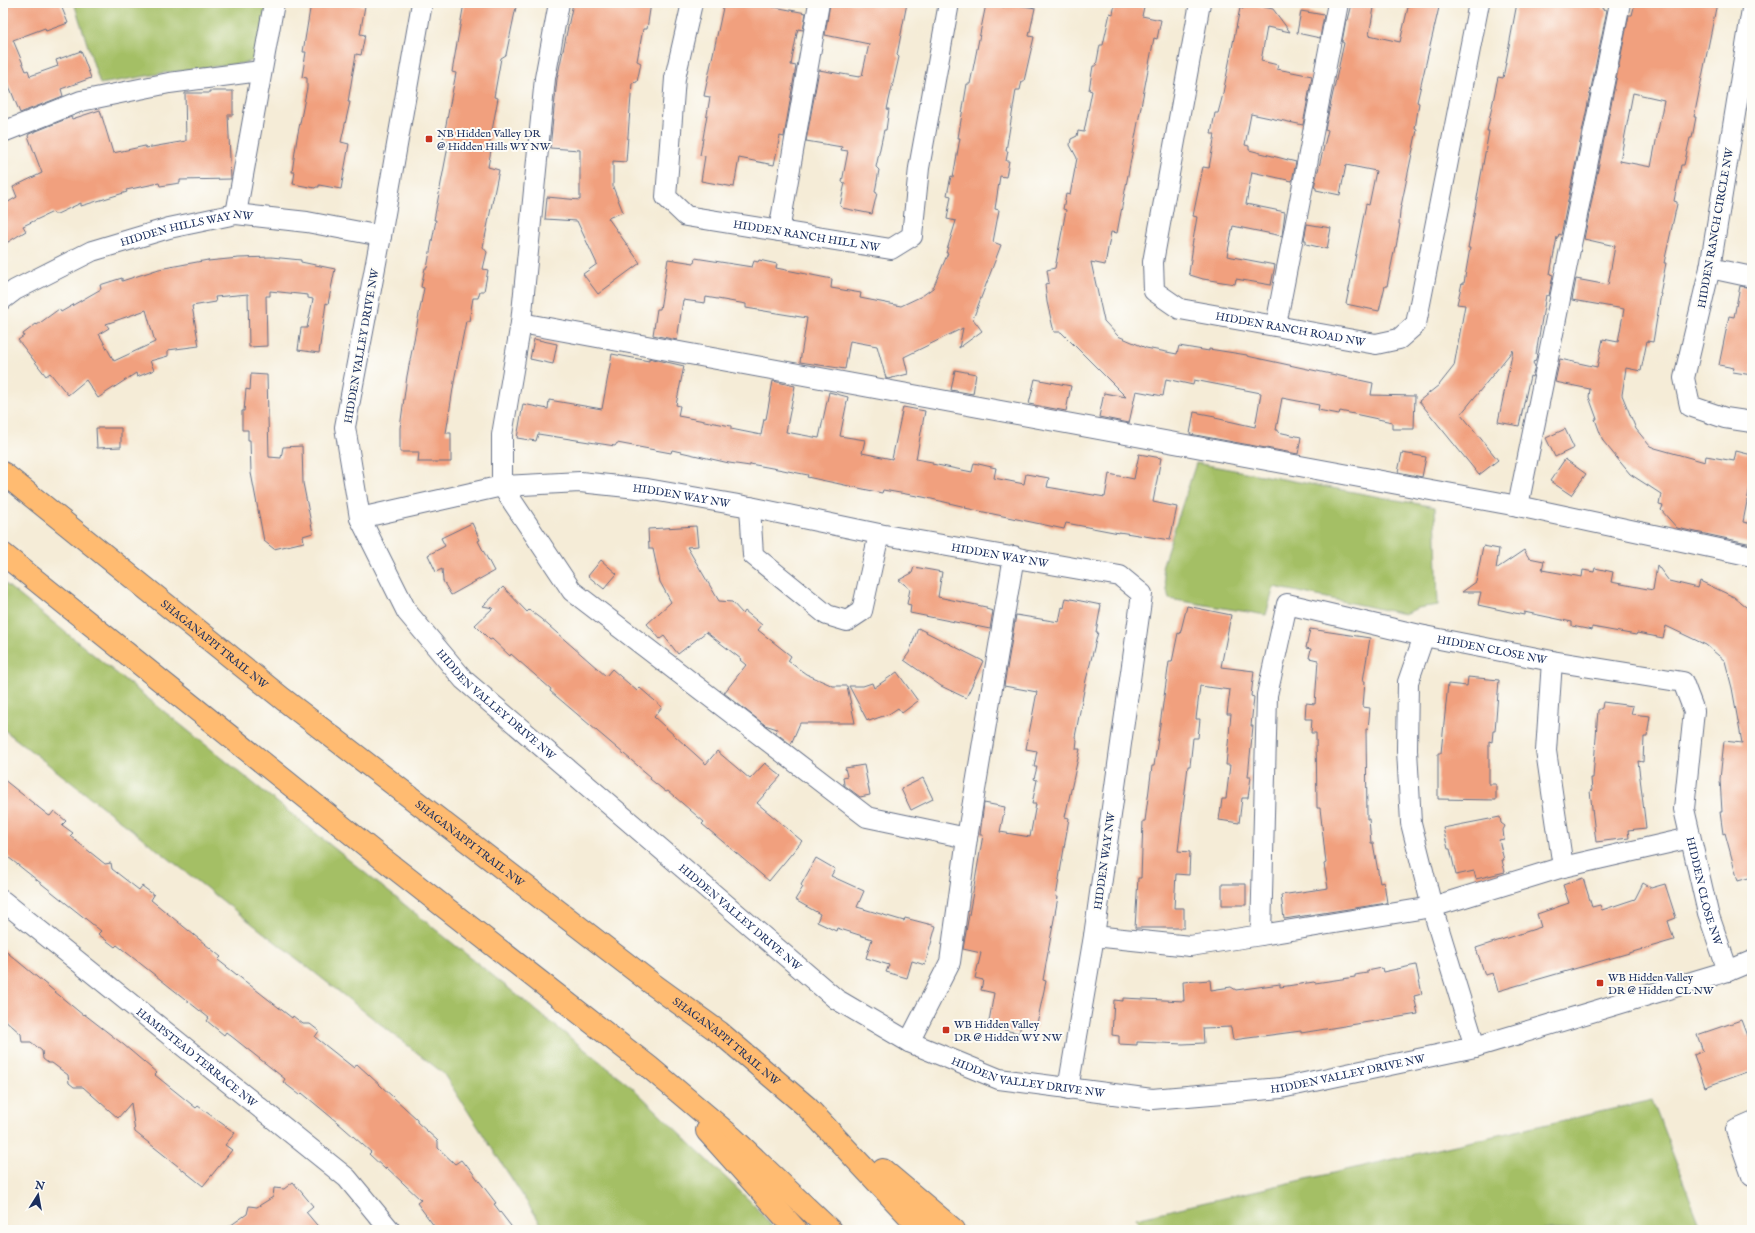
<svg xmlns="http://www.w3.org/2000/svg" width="1755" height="1233" font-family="'IM FELL English',serif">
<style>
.green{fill:#a4bf65;stroke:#607762}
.building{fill:#f1a07e;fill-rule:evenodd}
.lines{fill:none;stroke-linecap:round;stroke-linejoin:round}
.minor-casing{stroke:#677188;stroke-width:22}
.major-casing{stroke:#677188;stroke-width:24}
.minor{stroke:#fff;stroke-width:20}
.major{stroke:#ffbb71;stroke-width:22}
.poi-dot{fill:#c8321e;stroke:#fdfcf7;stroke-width:1.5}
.labels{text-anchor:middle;stroke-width:4;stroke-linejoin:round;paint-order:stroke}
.poi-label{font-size:11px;fill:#1b2f5e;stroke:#fdfcf7;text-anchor:start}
.street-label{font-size:11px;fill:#1b2f5e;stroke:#fdfcf7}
</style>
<rect width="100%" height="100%" fill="#fdfcf7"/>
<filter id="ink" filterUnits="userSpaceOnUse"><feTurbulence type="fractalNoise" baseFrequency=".025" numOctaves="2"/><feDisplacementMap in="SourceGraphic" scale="8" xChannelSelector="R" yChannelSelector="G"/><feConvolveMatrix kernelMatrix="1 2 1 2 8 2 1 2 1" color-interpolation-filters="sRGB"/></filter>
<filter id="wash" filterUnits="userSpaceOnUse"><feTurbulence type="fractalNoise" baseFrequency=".012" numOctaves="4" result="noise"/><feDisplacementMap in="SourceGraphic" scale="16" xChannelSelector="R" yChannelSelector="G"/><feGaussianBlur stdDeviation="0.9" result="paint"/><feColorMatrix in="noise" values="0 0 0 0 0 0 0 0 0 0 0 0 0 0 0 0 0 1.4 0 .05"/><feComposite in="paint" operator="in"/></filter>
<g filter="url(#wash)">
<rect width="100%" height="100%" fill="#f5ecd7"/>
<path class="green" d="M74 3H268L256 60 245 63 164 73 100 84Z
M1196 463 1435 507 1438 605 1418 608 1404 614 1274 587 1266 615 1169 599 1162 567Z
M3 582 634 1089 752 1203 775 1230H545L443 1073 3 729Z
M1652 1100 1702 1230H1142L1136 1218Z"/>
<g id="blocks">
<path class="building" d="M12 3H60L68 23 46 31 45 28 13 40 26 71 28 70 30 76 58 66 56 60 81 51 91 78 61 89 63 96 20 113 3 71V6Z
M311 3H348L365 6 360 34 365 35 361 55 356 54 348 102H350L341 142 349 144 341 189 319 185V187H316L315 188 293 184 295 172H292L297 138 307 88V78L302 77 306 52H303Z
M464 3H515L516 7 506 55 501 58 494 97 498 98 489 147 491 150 488 167 499 170 483 247 487 252 483 269 488 270 484 291H480L478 298H473L469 321H466L455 376 446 433H451V462H418L419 452H400V428L407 376 424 288 421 287 425 268H427L436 220H434L449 141 443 140 456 73 452 72Z
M573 3H651L647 29H643L637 61 641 63 637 82 632 83 626 162 613 161V187L623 212 608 218 640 263 598 294 583 274 597 264 577 221 545 219 547 197 580 200V150L550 148 557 79Z
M724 3H753L806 13 803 30 798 29 797 33 791 65 796 66 784 137 780 136 774 165 739 158 734 187 701 181 705 156 700 155 701 150 710 97 704 96Z
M830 3H907L897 55 899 57 887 109H889L886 130H884L876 167 879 170 875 192 877 193 872 214 842 208 840 206 845 183 842 182 848 151 841 150 842 147 806 141 819 70 859 77V76H862L869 44 825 35Z
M1005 3 1035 8 1029 36 1034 37 1024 81H1022L1020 90H1016L1006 151H1008L1006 161H1009L1006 177 1000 176 995 209 999 210 993 242 1001 245 973 319 982 331 959 348 963 328 904 357 908 374 888 379 886 378 877 346 850 341 845 369 800 362 807 318 746 308V304L706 297 705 303 683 300 677 340 653 335 657 309H660L668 259 694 263 695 258 752 267 754 261 758 262 759 260 777 264 776 268 832 279 831 288 861 293 860 298 901 306 922 296 933 288 948 253H946L956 221 947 219 951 196 947 195 951 176 953 177 960 138H958L967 84H970L986 4 1004 7Z
M1115 3 1144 7 1142 16 1161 20 1157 39 1154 38 1117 233 1111 232 1105 265 1091 262 1104 321 1118 336 1146 348 1177 354 1179 346 1209 351V349L1247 355V356L1373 383 1371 395 1415 396 1414 429H1392V422L1340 411 1339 414 1318 410 1319 405 1282 398 1276 430H1278V432L1301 437 1298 454 1190 434 1194 412 1215 416V418L1255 427 1261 393 1194 380 1193 385 1166 379 1163 396 1136 391 1129 423 1099 417 1104 393 1126 397 1061 332H1054L1047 302 1045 284 1049 283 1047 270 1055 268 1066 210 1063 209 1066 194 1070 195 1077 158 1070 145 1071 139 1077 136 1078 131 1084 132 1092 91 1089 90 1093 66H1096L1100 45H1103L1110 13 1113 14Z
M1244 3 1273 9 1290 32 1267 27 1261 61 1278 65 1277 69 1312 76 1303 125 1251 114 1245 145 1249 146V150L1296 162 1292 181 1252 172 1246 204 1285 212 1282 236 1233 226 1227 256 1275 265 1271 285 1236 279 1235 284 1203 279 1190 275 1189 273 1193 246H1192L1197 217 1193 216 1203 167 1209 168 1215 134H1211L1215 113H1218L1222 98 1240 8 1243 9Z
M1409 3H1440L1417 102 1419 103 1415 129 1417 130 1400 211 1399 224H1400L1396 247H1395L1387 286H1385L1379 311 1346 304 1366 204 1369 205 1376 171 1346 165 1340 195 1316 190V188L1314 187 1328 130 1325 129 1344 43 1342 42 1346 20H1348L1352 4 1374 8 1369 35 1400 42Z
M1517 3H1603L1602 9 1607 10 1561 235 1559 234 1558 237H1557L1550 274 1553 275 1549 296 1546 295 1536 354 1537 355 1535 362 1534 361 1533 363 1535 366 1532 377 1530 376 1519 426 1498 422 1513 350 1461 414 1498 460 1479 475 1419 401 1439 385 1454 366 1465 305 1457 304 1462 283H1464L1470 248H1468L1489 131H1487L1498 77 1503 78Z
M1635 3H1717L1694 117H1696L1692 138H1690L1684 165H1681L1674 201 1677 202V204L1664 263H1666L1660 294H1661L1653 342 1647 341 1641 371 1626 368 1622 395 1636 429 1650 446 1655 448 1705 462 1706 456 1734 461 1736 451 1752 455V476L1743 522 1752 524V544L1677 528 1661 510 1663 506 1659 505 1661 494 1630 474 1603 441 1595 419H1597L1589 397 1590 389 1555 382 1560 359 1597 367 1603 339 1618 342 1624 309 1572 300 1576 279 1608 285 1615 246 1584 239 1629 15H1632ZM1633 93 1664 100 1651 167 1620 161Z
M1301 11 1324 15 1320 38 1297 33Z
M209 91H233V115H228L231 179 180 180V183L160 186 159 183 126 190 127 192 81 206V203L57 214H54L53 212 23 226 26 231 3 245V205L17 197 13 187 42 173 28 136 29 134 71 117 72 119 100 110 113 153 145 146 146 148 186 141 185 93H209Z
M1307 224 1331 228 1327 249 1306 244V240H1304Z
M271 257 301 260V262L335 269 328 304 326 303 319 353 298 350 301 328H307L313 299 308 298V295L270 291V296H266L267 346 249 347 248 294 215 297 216 302 192 306 199 346 168 350V356L150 361 154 370 137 377 136 373 98 398 86 380 68 395 50 373 46 376 18 340 24 336 23 334 36 324 37 325 59 309 61 312 101 289 100 285 122 278V281L159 269 208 260V261L239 258ZM146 310 155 342 114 361 99 334 109 328 106 324Z
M1740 286 1752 288V375L1733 372 1734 368 1719 365 1729 316 1734 317Z
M534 339 557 344 553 364 530 359Z
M612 354 649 361V358L684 366 676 405 680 406 678 416 731 426V429L761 435 764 419H766L773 381 795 386 786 432 819 438 829 392 848 397 840 436 865 440 862 453 892 459 903 407 925 411 916 459 932 462V464L972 472 974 463 996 468 994 478 1024 484 1026 474 1049 478 1047 487 1105 497 1109 474 1134 479 1139 454 1161 458 1153 502 1177 507 1170 540 1119 532V533L1066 523 1064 529 965 508 966 507 923 497 883 490 882 493 807 477 808 475 783 470 750 464V466L729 463 672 450 671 453 617 443 615 446 538 434 536 441 517 438 523 404 548 409 549 400 602 409Z
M955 370 976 374 973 394 951 390Z
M251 374 267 375 269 457 281 458 283 447 302 446 303 483 313 533 303 536 304 542 274 549 264 541 251 473 250 440H248V430H242V411H244L246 389 250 390Z
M1035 379 1071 386 1066 411 1029 404Z
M96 428H121V447L97 448Z
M1565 429 1574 448 1555 457 1546 438Z
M1402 453 1426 457 1422 477 1398 472Z
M1565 459 1586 474 1571 495 1550 481Z
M472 523 480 540 478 541 494 571 451 595 443 581 442 569 436 572 428 555 445 546 441 538Z
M696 526 698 546 687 547 719 601 732 602 743 614 745 611 762 625 758 630 791 656 788 661 806 674 833 686H847L855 723H800L791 744 789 743 776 733 777 729 765 725 724 693 746 665 740 660 741 659 706 632 678 654 664 636 660 639 647 624 671 602 660 582 653 549H649L648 529Z
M1483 546 1499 549 1496 569 1524 550 1529 558 1544 561 1542 570 1582 577 1583 570 1594 572 1595 568 1613 572 1611 582 1653 590 1657 565 1669 581 1698 588 1700 581 1734 597 1752 612V877L1738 881 1725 833 1723 834 1720 812H1722L1720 779 1724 741 1742 743 1732 688 1725 661 1706 645 1666 626 1663 638 1637 633 1636 635 1592 627V630L1572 626V622L1524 612V615L1478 605 1481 592H1462L1476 582Z
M601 560 617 574 604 589 588 576Z
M914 567 942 572 938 597 986 607V609L993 611 990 629 910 613 911 605 907 604 910 589 899 580 912 573Z
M503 587 527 612 529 610 541 619 606 676 612 669 637 691 640 688 662 707 654 717 706 764 717 751 750 779 765 763 781 776 757 803 802 841 769 881 702 824 704 822 668 791 666 792 650 779 651 777 550 691 551 689 511 654 510 656 492 639 490 640 475 625 493 608 483 606Z
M1066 598 1101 605 1096 632H1098L1086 680 1075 737 1077 740 1076 749H1080L1065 817 1069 818 1056 897H1058L1043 980 1046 981 1036 1028 1021 1025 1019 1033 988 1027 994 993 981 990 983 980 975 978 981 953 963 949 983 835H980L984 803 1005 807 1000 832 1030 837 1036 804H1032L1037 780 1034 779 1037 767H1034L1037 751 1026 749 1037 692 1004 686 1016 615 1059 622 1062 607 1064 608Z
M1187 606 1231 615 1221 667 1254 671 1251 696 1254 697 1251 726H1253L1248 777H1251L1248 798H1242L1239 823 1219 820 1222 799H1226L1230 765H1226L1231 714H1227L1230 690 1200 686 1196 719H1200L1198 738H1193L1190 766H1188L1178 851 1190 852 1189 875 1176 874 1174 908H1184V928H1135L1138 878H1141L1143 821H1145L1152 766H1154L1169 662H1172L1178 633 1180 634Z
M918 628 983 661 966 698 941 686 904 660 909 653Z
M1310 629 1370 638 1363 681H1365L1363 707 1370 708 1368 729H1366L1367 819H1369L1371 843H1373L1380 883 1384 882 1387 903 1284 919 1281 895 1328 888 1324 864 1326 863 1320 808H1317L1316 733H1311L1312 719H1305L1306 703 1315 704 1318 660 1309 658 1311 649 1306 648Z
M897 672 918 701 902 713 898 708 889 714 869 721 868 719 867 720 849 686H863L872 683 874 688Z
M1468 677 1499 680 1495 731H1493L1492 742 1489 741V784H1496V800L1438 799V753H1441L1448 684 1467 686Z
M1603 702 1633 706 1631 714 1650 716 1647 737H1644L1643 762 1638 761 1646 828 1628 830 1629 838 1596 842 1590 791 1592 790 1591 778H1593L1598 710 1602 708Z
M864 765 870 795 860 797 844 785 843 777 847 776 845 768Z
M923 778 933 799 911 810 901 789Z
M3 779 48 815 50 816 54 811 66 821 62 825 73 833 70 836 105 864 111 863 112 869 139 890 142 886 154 895 151 900 221 957 218 960 292 1018 293 1016 303 1024H310L319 1031 315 1037 354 1068 357 1064 417 1119V1122L438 1141V1148L455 1164 461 1160 465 1165 466 1164 496 1203 494 1204 514 1230H437L417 1203 421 1200 386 1167 385 1169 369 1154 371 1152 337 1122 302 1093 300 1095 283 1082 285 1079 226 1032 224 1035 207 1021 209 1018 117 945 115 947 98 934 101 931 3 853Z
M1500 817 1501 823 1505 826 1503 830 1504 839 1499 840 1504 860H1502L1505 872 1476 879 1474 871 1456 875 1450 849H1448L1443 828Z
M816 858 835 869 831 876 864 891 857 907 904 921 905 918 936 926 925 965 912 961 907 978 886 972 889 965 866 958 872 939 837 928 836 931 817 922 820 914 795 900 803 887 801 885Z
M1583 878 1592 907 1600 905 1602 910 1635 899 1643 883 1651 888 1665 884 1676 918 1668 921 1674 940 1498 991 1493 973 1485 975 1476 948 1541 927 1537 914 1569 903 1563 885Z
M1222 884H1246V905H1222Z
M3 949 83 1015 84 1014 124 1045 157 1073 155 1075 196 1108 198 1106 235 1133 225 1145 232 1150 203 1186 135 1132 131 1103 118 1118 83 1087H74L69 1083 68 1075 52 1063H48L43 1059 42 1051 31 1042H22L21 1034 3 1018Z
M1416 965 1422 994 1414 996 1418 1014 1301 1033V1031L1233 1040 1231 1027 1203 1028 1204 1043 1183 1044 1137 1042V1045L1119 1044V1036L1112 1035 1114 1000 1123 1001V998L1184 1001 1183 982 1210 980 1211 990 1231 987 1236 990 1280 984V987L1314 982 1315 983 1355 977V975L1367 973V971L1382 968 1383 972Z
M1741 1020 1747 1036 1752 1034V1070L1705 1087 1694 1055 1703 1051 1697 1035Z
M293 1182 313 1206 306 1212 321 1230H224L247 1214 249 1206 257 1207 273 1197 274 1188 284 1189Z"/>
</g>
</g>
<g filter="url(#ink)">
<use href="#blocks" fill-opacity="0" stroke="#677188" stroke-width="1"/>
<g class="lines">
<defs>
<g id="minor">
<path id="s1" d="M422 3 381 236 345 427 360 518 407 612 464 680 836 999 909 1042 999 1079 1152 1099 1281 1088 1475 1047 1728 971 1752 961"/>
<path d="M559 3 545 78 521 323 502 435V486L572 591 867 817 967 838"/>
<path id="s2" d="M692 3 675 78 666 197 686 216 891 249 912 236 919 168 949 3"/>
<path id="s3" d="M1200 3 1153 262 1154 291 1180 309 1376 344 1399 339 1416 324 1479 3"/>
<path d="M1752 9 1710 268 1684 378 1690 406 1725 418 1752 422"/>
<path d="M3 132 81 101 169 83 261 71"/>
<path d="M236 214 274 3"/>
<path d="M779 231 819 3"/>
<path d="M1710 268 1752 277"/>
<path id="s4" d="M3 299 15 290 92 251 169 228 236 214 307 222 381 236"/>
<path d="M521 323 1518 506 1752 556"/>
<path d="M1276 325 1338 3"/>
<path d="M1518 506 1620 3"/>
<path d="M750 507 753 555 827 615 847 621 862 611 879 534"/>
<path id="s5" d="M360 518 502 486 580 482 647 489 750 507 879 534 1120 576 1142 594 1094 936 1068 1089"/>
<path d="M1552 661 1546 751 1563 867"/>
<path id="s6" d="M3 901 347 1178 390 1230"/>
<path d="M1261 935 1267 695 1287 604 1424 636"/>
<path d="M1094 936 1190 946 1261 935 1432 907 1563 867 1690 838"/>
<path d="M909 1042 950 962 967 838 1014 556"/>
<path id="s7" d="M1475 1047 1432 907 1411 823 1407 750 1408 682 1424 636 1552 661 1683 682 1694 711 1684 809 1708 913 1728 971"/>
<path d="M1752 1123 1736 1130 1752 1176"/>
</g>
<g id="major">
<path id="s8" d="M3 473 283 699 654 985 719 1032 807 1107 922 1230"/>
<path d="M3 554 374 852 649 1067 733 1138 830 1230"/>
<path d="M707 1131 796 1230"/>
<path d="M883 1170 954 1230"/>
</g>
</defs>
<use href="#minor" class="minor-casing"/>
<use href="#major" class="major-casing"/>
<use href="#minor" class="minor"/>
<use href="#major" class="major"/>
</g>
</g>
<g class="poi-dot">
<rect x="425" y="135" width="8" height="8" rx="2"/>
<rect x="1596" y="979" width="8" height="8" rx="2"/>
<rect x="942" y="1026" width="8" height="8" rx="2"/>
</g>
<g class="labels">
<g class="poi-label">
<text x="437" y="137">NB Hidden Valley DR<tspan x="437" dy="13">@ Hidden Hills WY NW</tspan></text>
<text x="1608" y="981">WB Hidden Valley<tspan x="1608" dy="13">DR @ Hidden CL NW</tspan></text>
<text x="954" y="1028">WB Hidden Valley<tspan x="954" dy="13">DR @ Hidden WY NW</tspan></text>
</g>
<g class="street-label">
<text transform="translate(1715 228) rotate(-80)" y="4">HIDDEN RANCH CIRCLE NW</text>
<text dy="4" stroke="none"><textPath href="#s4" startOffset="199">HIDDEN HILLS WAY NW</textPath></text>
<text dy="4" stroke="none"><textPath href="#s2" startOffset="346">HIDDEN RANCH HILL NW</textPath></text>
<text dy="4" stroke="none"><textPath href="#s3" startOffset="436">HIDDEN RANCH ROAD NW</textPath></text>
<text transform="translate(361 346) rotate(-80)" y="4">HIDDEN VALLEY DRIVE NW</text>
<text dy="4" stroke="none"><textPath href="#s5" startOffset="326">HIDDEN WAY NW</textPath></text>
<text dy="4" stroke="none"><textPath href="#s5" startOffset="650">HIDDEN WAY NW</textPath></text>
<text dy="4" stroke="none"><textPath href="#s8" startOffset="272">SHAGANAPPI TRAIL NW</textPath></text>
<text dy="4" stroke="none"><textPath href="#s7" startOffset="492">HIDDEN CLOSE NW</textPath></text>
<text dy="4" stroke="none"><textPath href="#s1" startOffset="757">HIDDEN VALLEY DRIVE NW</textPath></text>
<text dy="4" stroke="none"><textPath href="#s8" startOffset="596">SHAGANAPPI TRAIL NW</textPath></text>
<text transform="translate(1104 861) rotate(-82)" y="4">HIDDEN WAY NW</text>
<text dy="4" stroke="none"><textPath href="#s7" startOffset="900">HIDDEN CLOSE NW</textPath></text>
<text dy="4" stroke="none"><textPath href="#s1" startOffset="1081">HIDDEN VALLEY DRIVE NW</textPath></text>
<text dy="4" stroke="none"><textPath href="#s8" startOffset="920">SHAGANAPPI TRAIL NW</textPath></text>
<text dy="4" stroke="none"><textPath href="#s6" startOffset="249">HAMPSTEAD TERRACE NW</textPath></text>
<text dy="4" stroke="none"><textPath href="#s1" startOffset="1741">HIDDEN VALLEY DRIVE NW</textPath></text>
<text dy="4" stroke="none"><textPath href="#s1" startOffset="1417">HIDDEN VALLEY DRIVE NW</textPath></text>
</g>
</g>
<rect width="1755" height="1233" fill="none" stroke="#fdfcf7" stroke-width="16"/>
<g transform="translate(38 1195) rotate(11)" stroke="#fdfcf7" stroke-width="3" paint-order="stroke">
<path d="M0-3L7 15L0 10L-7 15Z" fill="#1b2f5e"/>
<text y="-6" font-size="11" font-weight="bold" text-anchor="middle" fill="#1b2f5e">N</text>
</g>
</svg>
